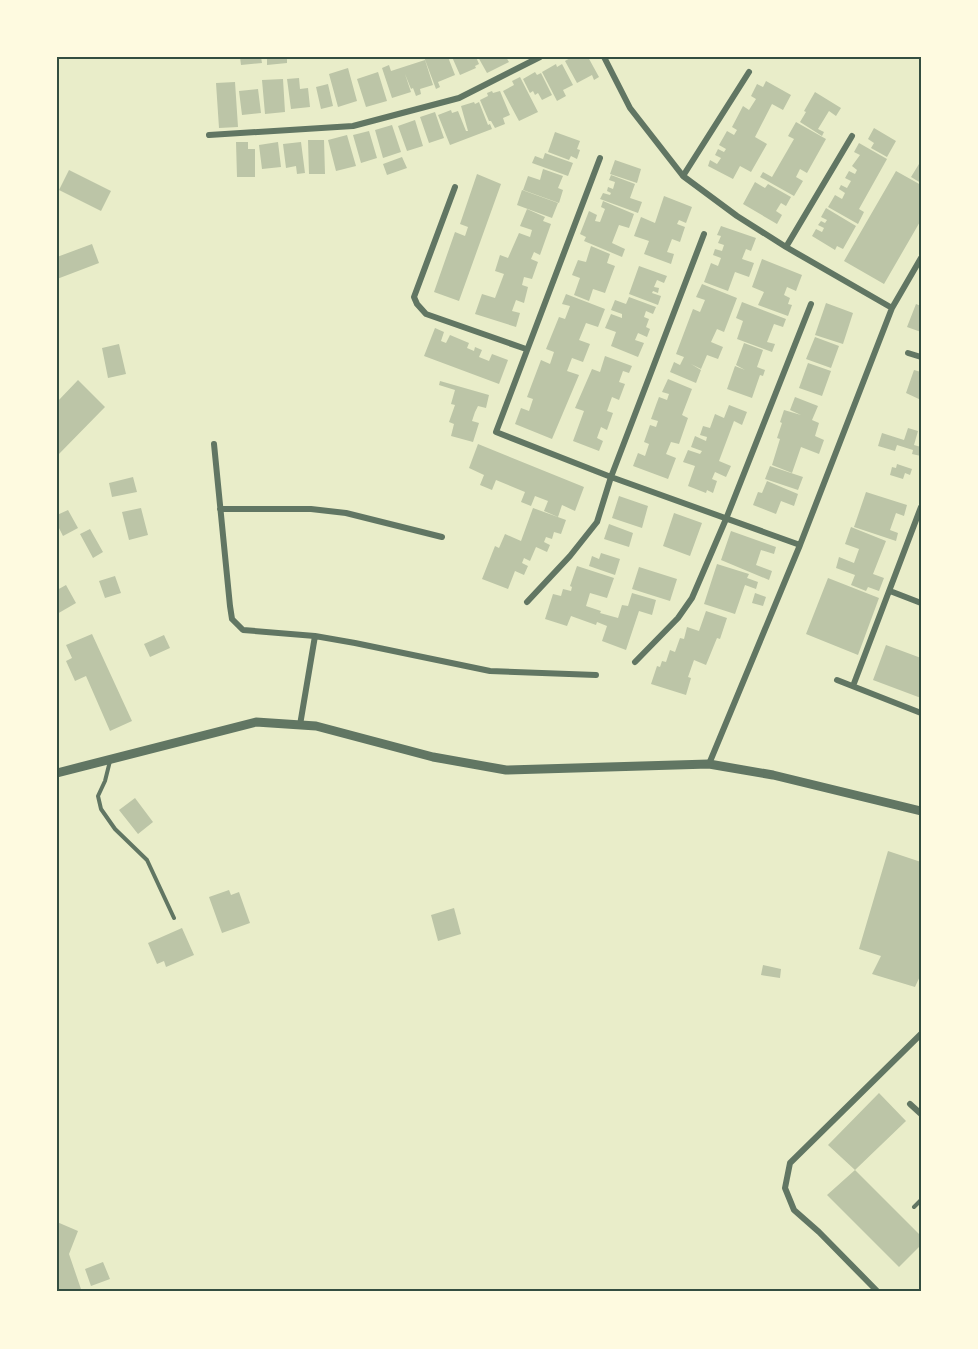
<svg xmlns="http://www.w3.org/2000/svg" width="978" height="1349" font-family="Overpass,sans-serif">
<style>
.building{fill:#bcc5a7}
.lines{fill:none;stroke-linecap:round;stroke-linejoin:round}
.service{stroke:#617663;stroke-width:4}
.minor{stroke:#617663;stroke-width:6}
.tertiary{stroke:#617663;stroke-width:9}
.neatline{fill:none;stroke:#344e41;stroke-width:2}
</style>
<rect width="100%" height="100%" fill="#e9edc9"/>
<path class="building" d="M240 57H261L262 63 241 65Z
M267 57H287V63L267 65Z
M424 57H448L455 75 438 82 440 87 436 89Z
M452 57H476L479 64 475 66 476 68 460 75Z
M478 57H506L509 62 487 73Z
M572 57H588L599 77 594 80 592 75 577 83 565 61Z
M425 60 433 85 420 89 421 94 416 96 413 88 411 89 405 74 411 92 392 98 382 68 389 65 391 71Z
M556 64 557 67 562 64 573 85 563 90 566 96 557 101 542 72Z
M348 68 357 101 338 107 329 74Z
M378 72 387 101 366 107 357 79Z
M535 72 537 75 541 73 552 95 542 100 538 93 535 95 533 91 530 93 523 79Z
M520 77 538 112 519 121 503 91 514 85 512 81Z
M299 78 300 89 308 88 310 107 291 109 287 79Z
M283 79 285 112 265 114 262 80Z
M766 81 791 95 783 110 772 104 755 137 767 144 751 172 740 166 733 179 708 166 710 160 717 164 721 158 715 155 718 149 724 152 726 149 719 145 727 131 734 135 737 130 732 127 743 106 749 110 756 99 751 96 757 84 763 87Z
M235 82 238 127 219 128 216 83Z
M328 84 333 106 321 109 316 87Z
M258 89 261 113 242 115 239 91Z
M492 91 493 93 500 91 510 115 503 118 505 124 495 128 491 121H489L480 100 488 96 487 93Z
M815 92 841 108 836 116 829 111 818 129 824 132 822 136 800 122 806 112 804 111Z
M474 102 475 104 479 102 488 125 490 124 492 129 450 145 438 115 451 110 452 113 458 111 466 131H468L461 106Z
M435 112 444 138 429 143 420 117Z
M415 120 423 146 407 151 398 126Z
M796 122 826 139 807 173 800 169 796 177 803 181 794 196 760 177 763 172 772 177 794 139 788 136Z
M392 125 401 152 383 158 375 130Z
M874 128 896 141 887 157 871 148 874 143 868 139Z
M369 131 377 158 361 163 353 135Z
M555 132 580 141 577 149 580 150 577 159 571 156 569 160 548 152Z
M347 135 356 166 336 171 328 140Z
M308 140H324L325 174H309Z
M236 142H248V149H255V177H237Z
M278 142 281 167 262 169 259 145Z
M301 142 305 173 297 174 296 166 286 168 283 144Z
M859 143 887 159 859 209 864 212 858 224 828 207 835 195 842 199 845 193 839 189 841 185 847 188 851 181 845 178 849 171 855 174 857 170 852 166 860 155 854 152Z
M545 153 573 163 568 176 532 163 535 156 543 159Z
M402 157 407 168 387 175 383 164Z
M615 160 641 169 637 183 610 174Z
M919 164 921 166V183L911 177Z
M543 169 563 176 558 188 563 190 559 203 523 190 528 176 540 180Z
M69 170 111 191 101 211 59 190Z
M896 171 921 185V220L884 284 844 261Z
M477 174 501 184 459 301 434 292 455 232 465 236 468 227 460 224Z
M611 175 635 184 630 198 642 202 638 213 600 199 603 193 610 195 611 193 607 191 608 187 613 189 615 182 609 180Z
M755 182 765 188 768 184 791 197 786 206 781 203 776 211 782 215 777 224 743 204Z
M522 190 558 203 552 218 517 205Z
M664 196 692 207 686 223 679 220 677 224 685 227 680 242 672 239 667 252 674 254 671 264 644 254 649 241 634 236 641 217 655 223Z
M603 201 634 214 629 228 619 225 612 243 625 249 622 257 584 241 586 237 580 234 589 211 597 215 595 221 600 222 605 209 601 207Z
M826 208 856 226 843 249 837 246 835 250 812 236 816 229 822 232 824 228 818 225 821 221 825 223 827 220 821 217Z
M527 209 545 217 543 221 551 224 540 255 534 252 531 259 538 262 532 279 524 277 522 285 528 287 524 303 516 300 512 311 520 313 516 327 475 314 482 294 495 298 504 274 495 271 500 255 508 258 519 233 530 237 532 230 520 226Z
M721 226 756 238 751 251 746 249 742 259 754 263 749 277 735 272 728 291 704 282 711 263 718 266 721 258 713 255 715 249 722 251 724 245 718 243 721 236 717 235Z
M92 244 99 263 57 279V257Z
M591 246 610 254 607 263 615 266 605 293 593 289 589 301 574 295 580 278 572 275 578 260 586 262Z
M762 259 802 275 796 291 787 287 784 295 790 298 788 304 792 305 788 316 758 305 764 292 752 287Z
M639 266 667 276 664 283 657 280 654 287 659 288 658 293 653 291 652 293 661 296 658 305 629 294Z
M702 284 737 298 724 332 717 329 711 342 723 347 718 359 707 355 701 369 691 364 701 370 696 383 670 372 674 362 680 365 684 357 676 354 693 309 700 312 705 300 696 297Z
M566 294 605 309 598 327 586 323 579 340 590 344 583 362 572 358 567 371 579 375 552 439 515 424 521 408 529 411 533 399 527 397 541 360 550 364 554 352 546 349 559 317 565 319 570 306 562 304Z
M629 297 656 307 653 314 646 311 644 317 649 319 646 327 650 329 647 337 638 333 635 340 644 343 638 357 611 346 616 332 605 328 611 314 622 318V314L611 310 615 300 626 304Z
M742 302 786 319 783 327 774 324 767 342 775 344 772 352 737 339 743 321 736 318Z
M826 303 853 313 843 344 815 335Z
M916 304 921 306V332L907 327Z
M435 328 444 332 441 341 446 343 450 335 469 343 467 348 474 351 475 347 482 350 479 357 489 361 492 354 508 360 499 384 424 356Z
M815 337 839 346 831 368 806 359Z
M744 343 763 350 757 367 765 370 763 376 760 375 752 398 727 389 735 366 745 370 736 365Z
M119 344 126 374 108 378 102 348Z
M605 356 632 366 629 373 623 371 619 382 625 384 619 400 612 397 607 411 613 413 607 430 601 427 597 438 603 441 599 451 573 441 584 411 575 408 592 369 600 372Z
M808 363 831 371 822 396 799 388Z
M914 370 921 372V400L906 393Z
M668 379 692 389 682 415 688 418 679 444 671 442 666 454 676 458 668 479 633 466 638 453 645 456 649 444 644 442 650 425 656 427 658 421 651 419 656 405 659 397 667 400 669 394 662 392Z
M78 380 105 407 57 456V402Z
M440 381 489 395 486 408 478 406 475 412 472 421 479 423 473 442 451 436 454 424 449 422 455 405 451 404 455 390 439 385Z
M795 397 818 406 812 420 819 423 815 436 824 440 819 454 801 447 792 473 772 465 780 439 777 438 782 423 780 422 784 410 801 415 790 410Z
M729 405 747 412 742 425 734 421 719 461 731 466 726 477 715 472 712 479 717 481 713 493 707 490 706 493 688 486 695 466 683 462 688 450 700 454 702 451 691 447 695 436 706 441 707 437 700 435 703 426 710 428 715 414 724 418Z
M908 428 918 431 914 445 921 447V456L912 454 913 450 897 445 895 451 878 446 882 433 904 440Z
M478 444 584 487 575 511 562 505 558 517 544 511 548 501 535 496 531 506 521 502 525 492 496 480 492 490 480 485 484 475 469 468Z
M897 464 912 469 910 475 905 473 903 479 890 475 892 467 896 468Z
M770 466 803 477 798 490 765 479Z
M133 477 137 492 112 497 109 483Z
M767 481 798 494 794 506 781 501 776 514 753 505 758 492 762 493Z
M866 492 907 505 904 516 896 513 890 530 898 533 896 541 854 527Z
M619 496 648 506 642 528 612 518Z
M141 508 148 535 129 540 122 512Z
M533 508 566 520 561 534 554 532 552 539 546 537 544 542 550 545 547 552 536 547 530 561 524 558 522 563 528 566 524 575 515 571 508 589 482 579 495 546 499 548 505 534 521 541Z
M68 510 78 528 63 536 57 524V515Z
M674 513 702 523 690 556 663 546Z
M609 524 633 533 629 547 604 539Z
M851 527 886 541 873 574 884 578 879 591 868 587 866 591 851 585 855 575 836 568 839 557 854 563 859 549 845 544Z
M90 529 103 552 93 558 80 534Z
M731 531 776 547 774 554 761 550 756 565 772 571 769 580 721 560Z
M601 553 620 559 615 575 589 566 592 556 599 559Z
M717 564 749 574 747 578 758 582 756 589 745 585 735 614 704 604Z
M577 566 614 578 607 598 590 593 586 606 601 611 600 613 618 618 622 605 628 606 632 593 656 600 652 615 639 611 626 650 602 641 607 626 597 622 596 625 571 616 567 626 545 619 553 594 561 596 563 589 571 591 572 587 570 586Z
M639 567 677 579 670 601 632 589Z
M115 576 121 593 105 598 99 581Z
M828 578 879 598 858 655 806 634Z
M66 585 76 603 57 614V590Z
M755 593 766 597 763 606 752 603Z
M706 611 727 618 720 639 717 638 706 665 694 660 688 677 691 678 686 695 651 684 657 666 660 667 662 661 666 662 670 650 675 652 680 638 684 639 687 627 699 631Z
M92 634 132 721 110 731 86 676 75 681 66 661 72 658 66 645Z
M164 635 170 648 150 657 144 644Z
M886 645 921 658V698L873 680Z
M135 798 153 822 138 834 119 810Z
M888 851 921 862V974L915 987 872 974 881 956 859 949Z
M229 890 231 895 239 892 250 923 222 933 209 897Z
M454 908 461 934 438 941 431 915Z
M182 928 194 955 166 967 164 961 157 964 148 943Z
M763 965 781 969 780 978 761 975Z
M879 1093 906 1121 855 1170 828 1145Z
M855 1170 921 1236V1245L899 1267 827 1195Z
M57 1222 78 1231 69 1254 82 1292H57Z
M103 1262 110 1279 91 1286 85 1269Z"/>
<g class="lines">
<path class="service" d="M110 761 105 781 98 796 101 809 115 829 147 860 174 918
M914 1207 921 1200"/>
<path class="minor" d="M604 57 630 108 683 176 737 216 786 247 892 308
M209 135 353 126 459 98 540 57
M600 158 496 432 611 477 800 545
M683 176 749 72
M455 187 414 297 417 304 426 314 526 349
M786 247 852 136
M908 353 921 357
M214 444 230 606 232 619 243 630 315 636 355 643 490 671 596 675
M220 509H311L346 513 442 537
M890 591 921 603
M527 602 570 556 597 522 611 477 704 234
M635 662 678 618 692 598 726 519 811 304
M837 680 921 713
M853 686 921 507
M300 725 315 636
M709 764 800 545 892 308 921 258
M910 1104 921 1114
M878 1292 819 1232 794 1210 785 1188 790 1163 921 1034"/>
<path class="tertiary" d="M57 773 256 722 316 726 433 757 506 770 709 764 773 775 921 811"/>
</g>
<rect width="978" height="1349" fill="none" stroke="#fefae0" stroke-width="117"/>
<rect x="58" y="58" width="862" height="1232" class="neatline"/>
</svg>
